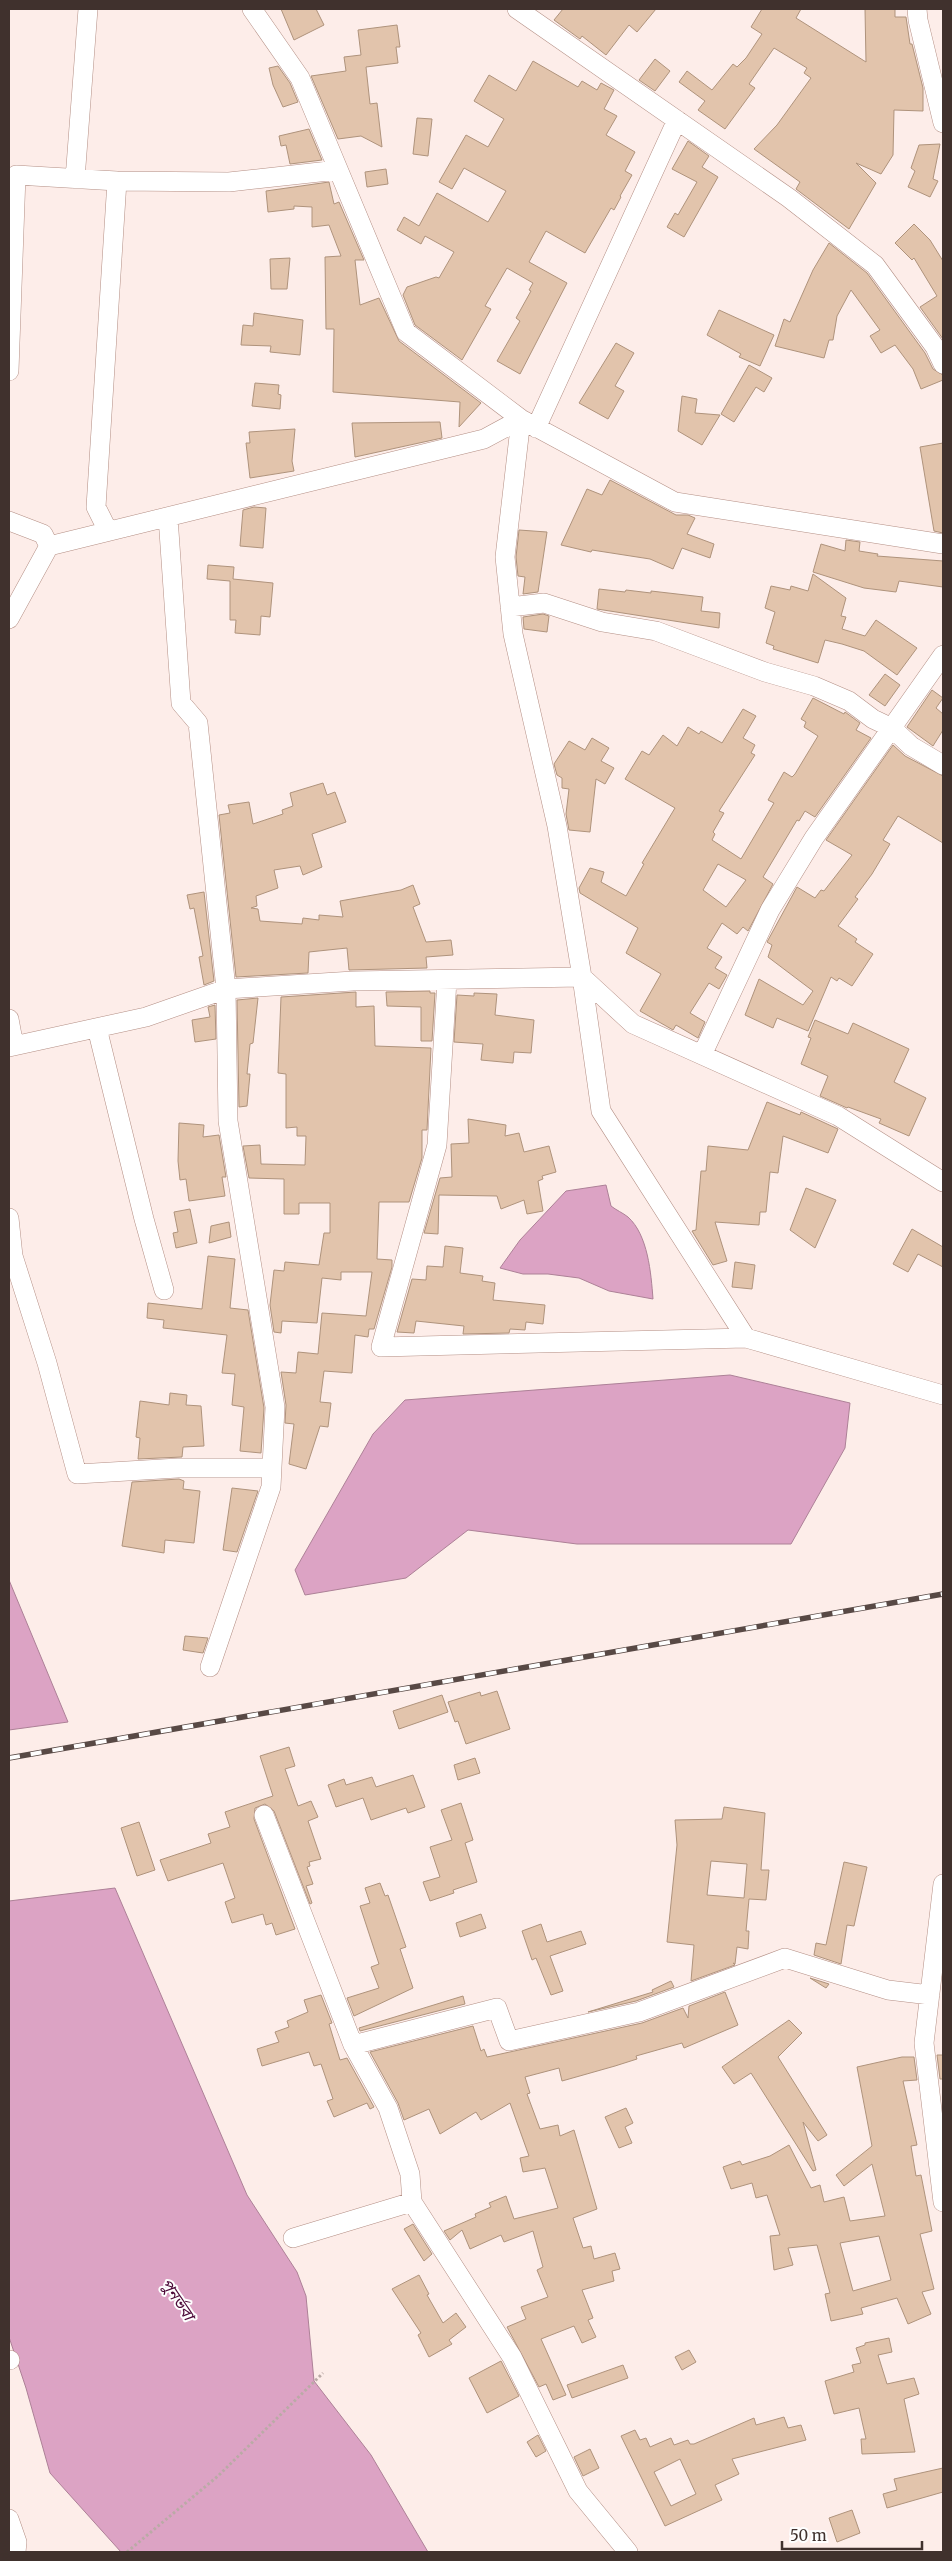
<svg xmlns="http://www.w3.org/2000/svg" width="952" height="2561" font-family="Merriweather,'Noto Sans Bengali',serif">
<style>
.water{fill:#dca3c4;stroke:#ad8197}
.building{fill:#e2c4ac;stroke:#af937c;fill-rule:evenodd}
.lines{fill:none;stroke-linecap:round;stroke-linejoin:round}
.minor-casing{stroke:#b48f85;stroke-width:20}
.path{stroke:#baaaa6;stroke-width:3;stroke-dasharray:2.5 2.5;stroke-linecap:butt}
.minor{stroke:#fff;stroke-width:19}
.rail-casing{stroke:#584945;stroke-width:5.5}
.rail{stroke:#fefefe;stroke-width:4;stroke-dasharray:11;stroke-linecap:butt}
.labels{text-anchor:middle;stroke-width:4;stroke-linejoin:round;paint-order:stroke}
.water-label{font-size:16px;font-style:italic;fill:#4b0837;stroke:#fefefe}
</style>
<rect width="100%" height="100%" fill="#fdede9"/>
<path class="water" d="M606 1185 611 1206C616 1210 623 1213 628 1217 648 1235 651 1273 653 1299L609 1291 579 1278 548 1274H523L500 1268 520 1240 566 1191Z
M730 1375 850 1403 845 1448 791 1544H577L468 1530 406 1578 305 1595 295 1570 373 1434 405 1400Z
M9 1580 68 1722 9 1730Z
M115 1888 247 2195 297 2272 306 2296 314 2381 371 2455 428 2552H121L50 2473 26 2388 9 2337V1901Z"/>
<path class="building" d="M281 9H316L324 25 294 40Z
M563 9H656L637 32 629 25 606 55 582 36 580 39 554 20Z
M762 9H801L796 18 866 62 865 9H895V17H906L910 44H912L923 88V111L894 110 893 155 881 174 856 163 876 183 849 229 796 189 800 182 754 149 777 125 811 78 804 73 807 68 774 48 749 84 755 88 725 129 698 110 705 101 679 82 687 71 712 90 733 64 737 67 746 58 762 34 751 27Z
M397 25 400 47H396L398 63 366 67 370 104 377 103 382 147 361 136 338 139 311 76 346 71 344 57 361 55 358 30Z
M655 59 670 71 655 91 639 80Z
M533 61 578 87 582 81 597 90 601 83 614 90 604 109 617 116 606 135 635 152 625 171 632 175 620 196 621 197 614 210 611 208 585 253 546 231 529 262 567 283 520 374 497 361 520 321 516 318 531 291 529 290 533 283 507 268 485 306 491 309 462 360 415 325 403 295 407 287 436 277 439 278 454 252 425 236 421 244 397 230 404 217 419 226 437 193 488 222 506 191 464 168 452 189 439 182 466 135 488 147 504 119 474 101 489 75 516 91Z
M278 66 290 83 298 102 283 107 273 85 269 68Z
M417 118 432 119 428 156 413 154Z
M309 129 322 160 290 164 286 145 281 146 279 136Z
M688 141 709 156 702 167 718 177 684 237 667 227 675 213 678 215 697 182 672 169Z
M940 144 933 179 938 181 930 197 908 187 915 171 911 168 919 145Z
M386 169 388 184 367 187 365 172Z
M329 182 334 204 339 202 364 260H355L360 305 379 298 399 341 481 403 459 427 460 402 333 392 334 329H326L325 257 341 256 329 225 312 227V207L294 206V209L268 212 266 191Z
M914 224 930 240 943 261V339L920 307 937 296 914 258 912 260 895 243Z
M829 243 867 273 925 353 933 369 943 375V380L921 389 913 369 895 345 881 353 870 336 880 330 851 290 837 316 833 340H829L824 358 775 346 784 319 790 322 813 270Z
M290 258 287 289H271L270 259Z
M719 310 774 335 760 366 739 357 741 354 707 335Z
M254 313 303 320 300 355 270 352 271 346 241 345 243 325 253 326Z
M616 343 634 353 615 386 624 391 608 419 579 403Z
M749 365 772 378 764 392 756 387 734 422 721 414Z
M255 383 279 385 278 394 281 395 280 409 252 406Z
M682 396 697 399 695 413 720 415 702 445 678 431Z
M440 422 442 438 355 457 352 423Z
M295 429 292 461 294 471 250 478 246 443H250L249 432Z
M943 443V533L934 531 920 447Z
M610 480 676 515H688L695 518 687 534 714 544 710 558 682 548 673 569 650 559 592 550 591 552 561 545 587 489 602 495Z
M254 507 266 508 263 548 240 546 243 510Z
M519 530 547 532 538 592 523 594 525 577 518 576 516 557Z
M846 540 860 542 859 551 878 554 877 556 943 561V587L899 581 896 592 864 588 813 572 821 544 845 551Z
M208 565 234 567 233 579 273 583 270 617 261 616 260 635 235 633 236 620H230V581L207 579Z
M813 574 846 598 841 616 846 617 842 629 865 636 876 620 917 648 897 675 864 651 842 644 825 640 818 663 773 649 774 646 766 643 775 612 765 608 771 586 790 590 791 586 808 591Z
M599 589 625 592 626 590 651 593V591L703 597 701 611 720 613 719 628 597 609Z
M543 614 549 616 547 632 524 629 523 617Z
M885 674 900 685 885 706 869 695Z
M932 690 943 698 936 708 943 714V730L933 746 907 727Z
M813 698 844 714 845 712 860 723 856 730 871 738 815 817 805 811 799 821 797 820 763 877 773 884 748 931 743 927 737 934 722 923 707 948 722 957 715 968 727 975 719 989 709 983 690 1013 705 1022 698 1038 676 1025 673 1030 640 1011 661 974 626 953 638 928 580 893 579 888 590 868 604 872 601 882 626 896 644 864 642 863 675 808 625 779 642 751 649 755 663 735 677 746 688 727 699 734 701 731 722 743 743 709 756 716 743 738 755 745 751 753 755 755 719 811 724 813 713 832 715 834 712 840 741 859 774 803 768 800 784 772 792 777 795 774 818 736 804 727 806 722 801 719ZM718 864 746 880 726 907 703 890Z
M592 738 609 748 601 761 614 768 605 784 596 779 590 832 569 830 566 814 569 789 562 788V778L557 775 554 764 569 741 585 750Z
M893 745 905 756 943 776V843L898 816 883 840 890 844 872 874 855 897 858 899 838 926 857 939 855 942 873 954 852 986 839 978 837 981 831 977 808 1031 777 1018 773 1028 745 1015 759 979 803 1005 813 991 768 957 772 945 767 942 797 887 815 898 821 890 824 891 852 855 826 840Z
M323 783 327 795 335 792 346 822 312 834 322 867 303 875 300 866 274 870 278 888 256 896 257 906 251 908 258 909 260 921 302 924 303 918 319 920V915L343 917 340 901 401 890 413 885 420 904 413 907 426 942 451 940 453 955 426 957 427 968 349 970 347 948 309 952 308 973 236 977 219 815 230 813 228 805 249 802 253 824 283 814 282 810 293 806 290 793Z
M204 892 214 981 204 985 199 957 203 956 194 908 190 909 187 895Z
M430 991V993H435L432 1041H421V1007L387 1006 386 992Z
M356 992V1007L374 1006 375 1046 431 1048 427 1130H422V1158L409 1202H379L377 1259 392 1260V1267L374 1329H369L368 1337 355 1335 352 1373 324 1371 320 1402 331 1403 328 1427 320 1426 306 1469 289 1464 294 1424 285 1423 286 1405 281 1372 296 1373 298 1352 318 1354 322 1313 366 1316 372 1272H341V1280L322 1278 317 1323 282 1321 281 1333 274 1332 270 1305 274 1270 284 1271 285 1262 319 1265 324 1233H330V1203H299V1214H284V1179L249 1178 243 1146 260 1145 261 1164 305 1165 306 1136H297V1127L286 1128V1074L278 1073 281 997Z
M474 993 497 994 495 1015 534 1020 531 1053 514 1052 513 1063 481 1060 483 1044 454 1042 457 995 474 996Z
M258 998 253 1043 250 1044 247 1074H250L247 1106 239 1107 237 1000Z
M215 1005 216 1039 195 1042 192 1020 210 1017 208 1007Z
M815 1020 848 1034 853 1023 909 1049 894 1082 926 1098 909 1136 879 1123 881 1119 848 1107 847 1108 820 1096 828 1076 801 1064 811 1038 808 1037Z
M767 1102 800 1115 801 1112 838 1129 828 1153 783 1136 778 1173 770 1172 766 1212H760L759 1225 715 1222 727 1261 713 1265 692 1231 696 1230 701 1171H706L708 1146 748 1150Z
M468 1119 506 1125 505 1136 519 1133 524 1152 549 1146 556 1172 542 1176 543 1179 538 1181 543 1211 527 1214 524 1200 501 1209 497 1196 439 1195 438 1234 424 1233 440 1178 452 1177 451 1144 469 1143Z
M179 1123 204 1125 203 1137 219 1135 226 1177H222L225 1196 189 1201 186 1179 180 1180 178 1161Z
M806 1188 836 1200 815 1248 790 1230Z
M190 1209 197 1243 176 1248 173 1233 178 1232 174 1212Z
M229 1222 231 1237 209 1243 211 1226Z
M912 1229 943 1247V1267L918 1254 908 1272 893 1264Z
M445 1246 463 1248 460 1273 483 1276 482 1281 495 1283 493 1300 545 1305 543 1324 526 1322 525 1330 510 1329 509 1333 463 1334 464 1326 416 1321 414 1333 397 1332 412 1279 426 1280 427 1266 443 1267Z
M208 1256 235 1259 230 1308 248 1310 264 1408 261 1453 240 1451 244 1407 232 1405 235 1374 222 1373 227 1335 163 1328 164 1320 147 1318 148 1303 202 1309Z
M735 1262 755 1265 752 1289 732 1287Z
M170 1393 187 1395 186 1405 201 1406 204 1446 183 1447 182 1457 138 1459 140 1438 136 1437 140 1401 169 1405Z
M179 1479 184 1481 183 1489 200 1491 194 1543 165 1540 164 1553 122 1546 132 1482Z
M232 1488 258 1491 237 1552 223 1550Z
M185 1636 208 1638 203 1653 183 1650Z
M497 1691 510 1729 466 1744 458 1721 455 1722 448 1702 480 1692 481 1696Z
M442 1695 448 1712 399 1729 393 1711Z
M289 1747 295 1766 285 1769 298 1806 311 1801 318 1817 308 1821 321 1859 309 1862 310 1866 307 1867 313 1884 306 1886 312 1903 310 1904 274 1811 265 1804 255 1808 254 1819 295 1929 276 1935 272 1923 266 1925 263 1914 232 1923 225 1902 235 1898 223 1863 168 1881 160 1860 211 1843 208 1834 230 1827 225 1812 273 1796 260 1756Z
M475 1758 480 1773 458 1780 454 1765Z
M413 1775 425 1807 408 1813 406 1808 371 1820 363 1798 336 1807 328 1785 344 1779 346 1785 372 1777 376 1787Z
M461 1803 473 1840 465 1843 477 1882 453 1890 454 1893 430 1901 423 1882 440 1877 430 1847 452 1840 441 1810Z
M724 1807 765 1813 761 1870H769L766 1900 749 1899 746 1931H749L748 1949 737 1947 735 1964 733 1963 735 1965 691 1981 694 1945 667 1942 677 1845 675 1820 722 1819ZM711 1861 747 1864 744 1898 707 1895Z
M139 1822 155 1870 137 1876 121 1828Z
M844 1862 867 1867 854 1926 847 1925 841 1964 814 1955 816 1943 826 1945Z
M380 1883 385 1896 388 1895 406 1947 400 1949 413 1988 354 2016 347 1998 379 1988 371 1967 379 1964 360 1906 370 1903 365 1888Z
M481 1914 486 1928 460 1937 456 1923Z
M541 1924 547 1942 581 1931 586 1944 550 1956 563 1991 551 1995 536 1958 532 1960 522 1931Z
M810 1978 829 1984 826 1988Z
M671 1981 674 1987 636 2001 588 2012 653 1992 652 1990Z
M725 1992 738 2025 684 2048 682 2043 636 2056 637 2059 615 2066 562 2081 559 2068 525 2077 530 2093 527 2094 540 2129 558 2125 560 2136 574 2130 597 2209 573 2218 583 2248 591 2246 594 2259 615 2253 620 2269 612 2271 614 2281 582 2290 593 2318 588 2320 596 2337 582 2343 574 2326 541 2339 566 2395 553 2400 546 2384 539 2387 507 2327 526 2319 521 2307 548 2297 537 2270 543 2267 533 2231 504 2242 501 2235 470 2249 462 2230 450 2240 444 2231 476 2217 475 2214 491 2207 489 2203 506 2196 514 2219 558 2208 545 2168 523 2172 520 2158 529 2156 510 2103 481 2120 476 2112 440 2134 429 2109 404 2120 398 2103 370 2052 473 2026 481 2051 484 2049 487 2057 642 2023 683 2008 688 2018 689 2006Z
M321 1995 332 2023 329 2024 340 2060 347 2058 374 2107 370 2109 367 2103 334 2117 327 2101 333 2099 321 2064 314 2066 309 2052 262 2066 257 2049 279 2042 275 2032 289 2027 287 2021 308 2012 304 2000Z
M463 1996 465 2004 360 2031 359 2028Z
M789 2020 802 2033 778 2057 827 2135 818 2141 803 2122 816 2170 813 2171 751 2073 734 2084 722 2067Z
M937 2055H943V2079H940Z
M902 2057H914L917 2080 903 2081 917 2145 911 2146 916 2176 921 2175 932 2231 920 2234 934 2289 922 2292 931 2314 908 2324 897 2298 861 2308 863 2314 831 2321 825 2294 830 2293 817 2245 788 2248 793 2265 774 2270 770 2236 780 2235 767 2195 756 2198 752 2183 731 2189 723 2167 740 2161 742 2165 770 2156 789 2145 811 2188 820 2185 824 2202 844 2197 850 2221 885 2216 872 2164 844 2186 836 2175 872 2146 857 2067ZM879 2236 891 2280 853 2291 840 2243Z
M626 2108 633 2123 625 2127 632 2143 619 2148 605 2117Z
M413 2224 432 2254 424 2261 404 2229Z
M419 2275 429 2294 427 2295 443 2323 456 2313 466 2327 449 2340 452 2344 429 2357 418 2335 421 2333 392 2289Z
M889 2338 892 2352 878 2355 887 2384 914 2378 919 2394 904 2399 915 2452 862 2454 861 2439H866L859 2408 834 2414 825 2381 854 2372 852 2365 861 2363 856 2348 865 2345V2343Z
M689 2350 696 2362 682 2370 675 2357Z
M501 2361 519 2396 487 2413 469 2378Z
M623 2365 628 2378 572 2398 567 2385Z
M784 2417 788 2428 801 2425 806 2440 732 2459 739 2474 715 2485 722 2500 665 2526 621 2436 635 2430 640 2440 646 2438 650 2447 671 2438 674 2445 688 2440 690 2444H694L754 2418 756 2425ZM680 2459 696 2494 671 2506 654 2472Z
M538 2435 546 2451 536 2457 527 2442Z
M590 2449 599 2468 583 2476 574 2457Z
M943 2468V2492L887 2508 883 2494 897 2490 894 2479Z
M852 2510 860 2533 837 2542 829 2518Z"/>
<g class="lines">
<defs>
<path id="minor" d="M252 9 300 78 406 332 521 419 675 502 943 544
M517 9 789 198 875 265 935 347 943 364
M917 9 918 20 943 123
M75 179 88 9
M9 371 16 175 117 181
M536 428 677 120
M168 517 181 703 198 723 226 989 228 1121 275 1407 271 1487 210 1667
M9 521 43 534 49 546
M108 531 96 507 117 181 229 182 338 170
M510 607 544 603 602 622 656 631 765 672 814 686 849 701 873 719 892 728 911 746 943 765
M9 619 49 546 484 439 521 419 505 557 513 634 557 826 582 977 353 981 226 989 146 1017 9 1047
M447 980 437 1145 381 1347 746 1338
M9 1019 14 1046
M97 1028 144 1219 164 1290
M702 1055 770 910 814 838 943 655
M943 1182 838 1116 633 1024 582 977 601 1111 746 1338 943 1395
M9 1218 13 1256 47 1363 77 1474 178 1468H272
M264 1815 353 2045 388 2108 410 2174 412 2202 512 2357 578 2491 628 2552
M943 1884 924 2043 943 2202
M353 2045 497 2008 509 2041 639 2012 785 1958 888 1990 930 1995
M293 2238 412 2202
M9 2360H10
M9 2519 17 2542 16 2552"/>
</defs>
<use href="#minor" class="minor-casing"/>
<path class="path" d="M127 2552 218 2476 323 2373"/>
<use href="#minor" class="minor"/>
<defs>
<path id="rail" d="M9 1758 943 1594"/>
</defs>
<use href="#rail" class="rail-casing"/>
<use href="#rail" class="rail"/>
</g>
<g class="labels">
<g class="water-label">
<text transform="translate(178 2299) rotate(56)" y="6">পুনর্ভবা</text>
</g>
</g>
<rect width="952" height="2561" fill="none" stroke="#40312d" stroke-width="20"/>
<path d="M782 2541v8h140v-8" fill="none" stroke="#40312d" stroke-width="2.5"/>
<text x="790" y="2541" font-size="15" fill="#40312d" stroke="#fefefe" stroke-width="4" paint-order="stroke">50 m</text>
</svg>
